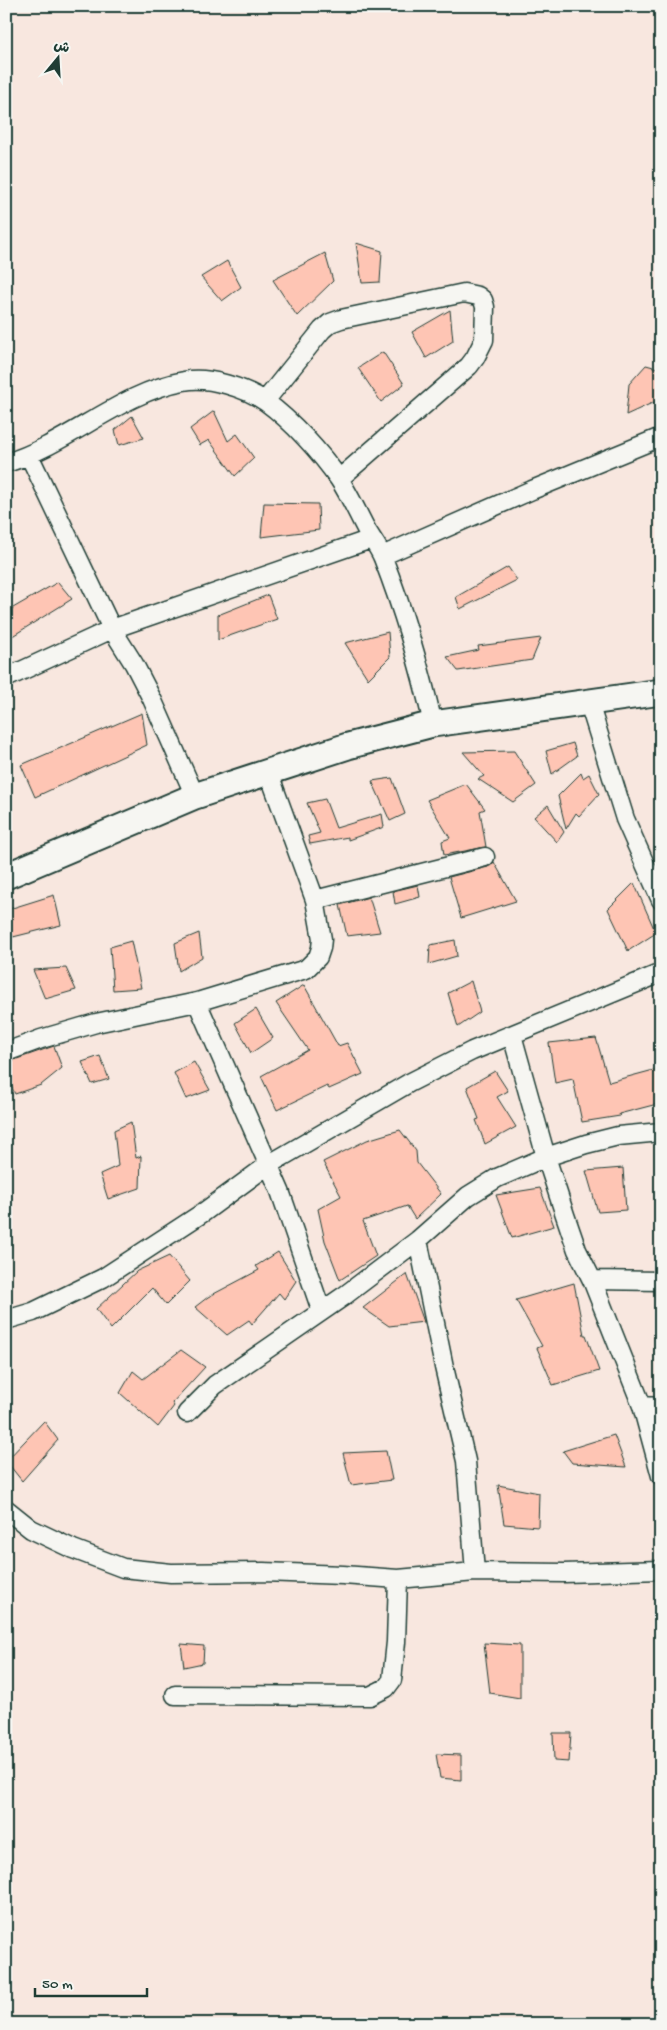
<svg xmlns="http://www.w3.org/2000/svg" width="667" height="2030" font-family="'Gochi Hand','Playpen Sans Arabic',sans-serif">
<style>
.building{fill:#fec5b4;stroke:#1f3d34}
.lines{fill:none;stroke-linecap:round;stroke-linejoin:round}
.street-casing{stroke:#1f3d34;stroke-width:21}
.secondary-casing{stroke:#1f3d34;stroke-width:29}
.street{stroke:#f6f6f2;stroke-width:18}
.secondary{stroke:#f6f6f2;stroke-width:25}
</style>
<rect width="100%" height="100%" fill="#f8e7df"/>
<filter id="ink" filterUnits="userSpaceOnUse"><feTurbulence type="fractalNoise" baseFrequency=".02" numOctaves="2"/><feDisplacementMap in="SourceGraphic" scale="10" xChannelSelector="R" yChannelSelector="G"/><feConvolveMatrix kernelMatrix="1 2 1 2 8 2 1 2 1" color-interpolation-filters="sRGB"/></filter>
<g filter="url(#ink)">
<path class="building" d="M356 243 382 251 380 282 362 283Z
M325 253 333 281 297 316 273 280Z
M227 261 241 287 222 301 201 277Z
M450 310 453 341 426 358 412 332Z
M383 352 404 384 381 402 358 368Z
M646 365 661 369V399L626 415 629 384Z
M214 411 228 441 237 434 254 458 235 476 209 440 200 445 190 429Z
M132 416 144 438 119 445 115 430Z
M264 503 318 504 319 530 261 537Z
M508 567 517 580 460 609 456 597Z
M58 582 72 599 6 640V612Z
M268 595 277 619 218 640V615Z
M388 632 390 657 368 679 345 643Z
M541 638 532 660 458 671 447 657 479 650 478 646Z
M142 713 147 745 35 797 21 765Z
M573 743 577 756 552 774 546 751Z
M514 751 536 785 513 802 478 779 484 776 463 752Z
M581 773 583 778 589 774 599 794 579 816 576 813 566 829 558 796Z
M392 778 405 814 390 821 372 781Z
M466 784 485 809 480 811 486 847 444 855 442 841 450 838 427 800Z
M325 799 336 828 382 814 384 827 348 840V837L310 844 308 836 320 833 307 803Z
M548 805 564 832 557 842 534 817Z
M494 862 516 901 461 918 449 877 488 867Z
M634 883 656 933 628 951 608 909Z
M418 885 420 897 395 904 393 891Z
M54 895 61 925 13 937 6 920V910Z
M369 897 380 932 347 936 340 905Z
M199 933 202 957 179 971 175 943Z
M455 940 457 956 429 964 430 945Z
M131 941 141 988 113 990 110 947Z
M66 968 76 990 45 999 33 970Z
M471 981 480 1012 458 1027 448 993Z
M304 985 338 1046 347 1043 363 1074 329 1089 327 1086 277 1110 261 1076 308 1050 276 1003Z
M256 1009 273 1038 251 1053 235 1023Z
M596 1038 609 1082 661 1068V1103L619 1114 620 1116 582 1122 573 1079 555 1083 549 1043Z
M54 1046 62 1068 41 1085 15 1094 6 1076V1066L14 1060Z
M100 1056 109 1079 92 1084 82 1062Z
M194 1062 210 1090 186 1099 174 1073Z
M495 1071 508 1091 497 1097 516 1127 485 1144 476 1120 479 1119 467 1087Z
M131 1122 136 1158 141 1156 140 1188 108 1199 100 1174 118 1166 114 1130Z
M400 1130 416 1151 417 1163 441 1194 415 1219 407 1206 363 1221 376 1256 340 1280 325 1241 318 1209 341 1196 323 1162 367 1140Z
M623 1168 626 1210 598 1212 586 1171Z
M540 1188 554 1226 512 1238 496 1195Z
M278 1252 296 1281 284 1299 279 1293 252 1324 249 1320 227 1335 195 1307 208 1297 259 1270 256 1266Z
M169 1256 190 1281 166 1305 152 1288 111 1329 96 1309 137 1271Z
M407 1274 424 1322 389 1326 363 1308Z
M574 1283 584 1335H586L599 1371 553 1385 537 1348 542 1346 516 1300Z
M181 1350 205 1367 172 1403 174 1406 158 1427 120 1393 133 1371 143 1379Z
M44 1421 58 1440 22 1481 6 1461Z
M614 1435 626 1467 572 1463 563 1451Z
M386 1451 392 1480 351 1485 343 1453Z
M498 1485 539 1493 538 1527 504 1524Z
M484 1643 520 1645V1698L490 1693Z
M181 1644 204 1646 203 1663 184 1667Z
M553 1733H571L569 1762 554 1761Z
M436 1754 461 1755V1780L440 1778Z"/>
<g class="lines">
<defs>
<path id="street" d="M265 401 322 330 330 323 341 319 464 293 478 296 483 300 485 307 484 340 475 358 469 366 339 479
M29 455 112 629 134 664 152 699 195 796
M6 463C67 445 121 392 184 381 208 376 246 388 266 402 292 421 321 453 339 479 349 494 357 512 366 529 371 538 379 548 383 558 404 612 420 667 433 724
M382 556 532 490 661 437
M6 678 112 629 371 539
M589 703 625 819 661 900
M315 900 485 857
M197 1002 280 1191 321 1310
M512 1035 546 1157 565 1215 577 1250 592 1280 642 1406 661 1476
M6 1052 41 1039 96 1023 197 1002 306 969 318 957 321 948 322 939 315 900 268 771
M418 1240 444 1367 466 1461 475 1572
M592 1280 661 1281
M6 1320 33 1312 103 1278 204 1212 268 1165 409 1083 472 1051 661 973
M642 1406 661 1407
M187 1413 215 1385 344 1296 418 1240 468 1196 497 1178 546 1157 586 1144 618 1136 661 1132
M6 1509 31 1529 73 1549 123 1568 171 1573 263 1572 343 1575 398 1579
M175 1695 370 1696 386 1688 392 1680 396 1642 398 1579 475 1572 564 1573 661 1570"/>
<path id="secondary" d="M6 876 195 796 348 746 433 724 661 692"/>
</defs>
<use href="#street" class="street-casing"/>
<use href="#secondary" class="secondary-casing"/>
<use href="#street" class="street"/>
<use href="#secondary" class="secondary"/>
</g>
</g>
<rect width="667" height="2030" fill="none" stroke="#f6f6f2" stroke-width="25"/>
<rect x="12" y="12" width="642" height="2005" fill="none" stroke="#1f3d34" stroke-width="2" filter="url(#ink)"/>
<g transform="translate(58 58) rotate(18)" stroke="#f6f6f2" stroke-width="4" paint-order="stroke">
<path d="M0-4L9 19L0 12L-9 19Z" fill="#1f3d34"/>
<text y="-8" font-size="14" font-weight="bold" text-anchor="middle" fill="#1f3d34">ش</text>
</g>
<path d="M35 1988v8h112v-8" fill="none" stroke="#1f3d34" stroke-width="2.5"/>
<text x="42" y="1988" font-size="15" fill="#1f3d34" stroke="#f6f6f2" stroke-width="4" paint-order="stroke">50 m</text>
</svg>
